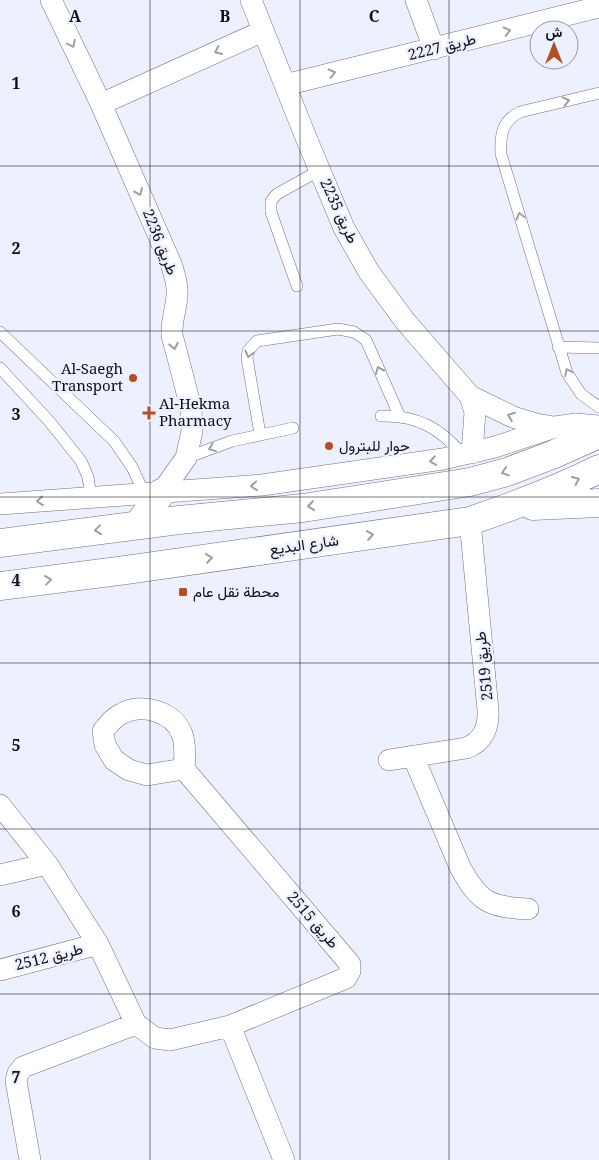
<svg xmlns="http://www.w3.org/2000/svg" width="599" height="1160" font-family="'Noto Serif',Vazirmatn,serif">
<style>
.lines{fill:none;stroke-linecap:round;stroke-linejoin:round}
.lane-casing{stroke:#6d7085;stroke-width:12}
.street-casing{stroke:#6d7085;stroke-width:22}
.primary-casing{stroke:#6d7085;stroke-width:29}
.lane{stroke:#fff;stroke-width:11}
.street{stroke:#fff;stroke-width:21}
.primary{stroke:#fff;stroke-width:28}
.oneway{stroke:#9e9fa2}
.grid{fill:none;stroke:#0d0e16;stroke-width:1;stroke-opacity:0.55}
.poi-dot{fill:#b54f21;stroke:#edf0fe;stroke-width:2}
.labels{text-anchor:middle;stroke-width:5;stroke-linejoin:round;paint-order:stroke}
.street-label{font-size:15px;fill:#0d0e16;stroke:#edf0fe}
.poi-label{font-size:15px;fill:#0d0e16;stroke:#edf0fe;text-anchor:start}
.grid-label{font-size:16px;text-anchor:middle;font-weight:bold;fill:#0d0e16;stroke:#edf0fe;stroke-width:5;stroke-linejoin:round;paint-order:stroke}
</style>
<rect width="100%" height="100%" fill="#edf0fe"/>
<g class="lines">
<defs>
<path id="lane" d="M599 93 520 112C502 121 500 135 501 154L567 373 581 394 599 407
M297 286 271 212V201L277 194 320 170
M0 332 114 441 132 467 144 493
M558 347 599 348
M0 368 49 421 81 461 88 477 91 497
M381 416C417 415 440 428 463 455
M260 434 247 358 248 351 257 341 338 329 354 332 366 340 399 415
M186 458 232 441 293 428"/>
<path id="street" d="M51 0 101 104 171 264C175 275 178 285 177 296 176 310 171 321 172 335L191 408 192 431 186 458 161 493
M251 0 307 140 344 228 369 272 405 321 470 396 513 417 536 424 554 427
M416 0 434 49
M285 85 599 7
M101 104 263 31
M470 396 475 412 472 453
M0 504 262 485 443 459 495 447 555 427 576 424 599 426
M413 756 460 867C479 902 489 907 528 909
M389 760 466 748C483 742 489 728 488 710L470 521
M184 769 147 775 129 770 114 760 105 745 103 731C109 724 114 717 123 713 143 703 174 712 182 734 186 745 185 758 184 769L350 964V971L346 978 230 1026
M0 805 47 864 98 944 136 1024 155 1038 170 1040 230 1026 284 1160
M0 875 47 864
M0 970 98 944
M30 1160 16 1081 18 1073 23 1067 136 1024"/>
<path id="primary" d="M533 506 599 503
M138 525 161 493
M0 543 179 520 303 508 470 482 507 472 552 455 599 434
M0 586 126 570 470 521C514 506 557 490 599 469"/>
</defs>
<use href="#lane" class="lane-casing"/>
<use href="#street" class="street-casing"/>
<use href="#primary" class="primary-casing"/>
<use href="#lane" class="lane"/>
<use href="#street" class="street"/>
<use href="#primary" class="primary"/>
</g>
<defs><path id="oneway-chevron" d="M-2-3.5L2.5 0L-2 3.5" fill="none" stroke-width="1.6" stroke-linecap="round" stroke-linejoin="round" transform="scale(1.25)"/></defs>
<g class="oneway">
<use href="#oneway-chevron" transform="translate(507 31) rotate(-14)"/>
<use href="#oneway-chevron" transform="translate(72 44) rotate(64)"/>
<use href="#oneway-chevron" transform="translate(218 51) rotate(156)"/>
<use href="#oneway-chevron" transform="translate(332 73) rotate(-14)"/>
<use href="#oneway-chevron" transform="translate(566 101) rotate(-14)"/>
<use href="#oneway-chevron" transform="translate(139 192) rotate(66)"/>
<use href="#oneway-chevron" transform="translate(520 216) rotate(-106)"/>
<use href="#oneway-chevron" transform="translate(174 346) rotate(79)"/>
<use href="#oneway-chevron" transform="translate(249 354) rotate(105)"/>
<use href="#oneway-chevron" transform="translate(379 370) rotate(-114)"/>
<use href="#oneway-chevron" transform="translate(568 372) rotate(-116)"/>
<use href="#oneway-chevron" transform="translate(511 416) rotate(-159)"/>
<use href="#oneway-chevron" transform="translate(212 448) rotate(158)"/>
<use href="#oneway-chevron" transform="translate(433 461) rotate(172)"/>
<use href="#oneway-chevron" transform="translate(505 472) rotate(162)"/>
<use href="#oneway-chevron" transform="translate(576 480) rotate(-25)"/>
<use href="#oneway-chevron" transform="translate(254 486) rotate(175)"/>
<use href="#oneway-chevron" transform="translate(40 501) rotate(175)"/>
<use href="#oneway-chevron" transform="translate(311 506) rotate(172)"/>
<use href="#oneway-chevron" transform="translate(98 530) rotate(173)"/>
<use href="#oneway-chevron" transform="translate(370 535) rotate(-8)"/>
<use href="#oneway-chevron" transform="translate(209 558) rotate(-8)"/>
<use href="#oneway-chevron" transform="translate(48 580) rotate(-7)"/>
</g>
<path class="grid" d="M150 0V1160M300 0V1160M449 0V1160M0 166H599M0 331H599M0 497H599M0 663H599M0 829H599M0 994H599"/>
<g class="poi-dot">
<circle cx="133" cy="378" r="5"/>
<path d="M146.5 405.5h5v5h5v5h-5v5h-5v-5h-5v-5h5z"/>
<circle cx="329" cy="446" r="5"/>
<rect x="178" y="587" width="10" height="10" rx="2.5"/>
</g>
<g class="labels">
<g class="street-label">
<text transform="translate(442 47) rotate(-14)" y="5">طريق 2227</text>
<text transform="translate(339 211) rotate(65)" y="5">طريق 2235</text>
<text transform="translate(160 242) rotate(68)" y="5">طريق 2236</text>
<text transform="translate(304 545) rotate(-8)" y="5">شارع البديع</text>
<text transform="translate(484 666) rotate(-96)" y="5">طريق 2519</text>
<text transform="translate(313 920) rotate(49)" y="5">طريق 2515</text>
<text transform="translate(49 957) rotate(-14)" y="5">طريق 2512</text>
</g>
<g class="poi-label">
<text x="123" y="374" text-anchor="end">Al-Saegh<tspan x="123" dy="17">Transport</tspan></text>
<text x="159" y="409">Al-Hekma<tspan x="159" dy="17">Pharmacy</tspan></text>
<text x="339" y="451">حوار للبترول</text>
<text x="193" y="597">محطة نقل عام</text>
</g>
</g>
<g class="grid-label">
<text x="75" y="22">A</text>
<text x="225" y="22">B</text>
<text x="374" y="22">C</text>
<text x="16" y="89">1</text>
<text x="16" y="254">2</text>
<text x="16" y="420">3</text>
<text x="16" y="586">4</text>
<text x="16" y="751">5</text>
<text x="16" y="917">6</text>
<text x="16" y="1083">7</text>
</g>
<g transform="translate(554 45)"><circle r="24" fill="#edf0fe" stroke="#9396a1"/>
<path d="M0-4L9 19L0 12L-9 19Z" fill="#b54f21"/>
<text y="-8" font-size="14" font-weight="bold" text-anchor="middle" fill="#0d0e16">ش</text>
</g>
</svg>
